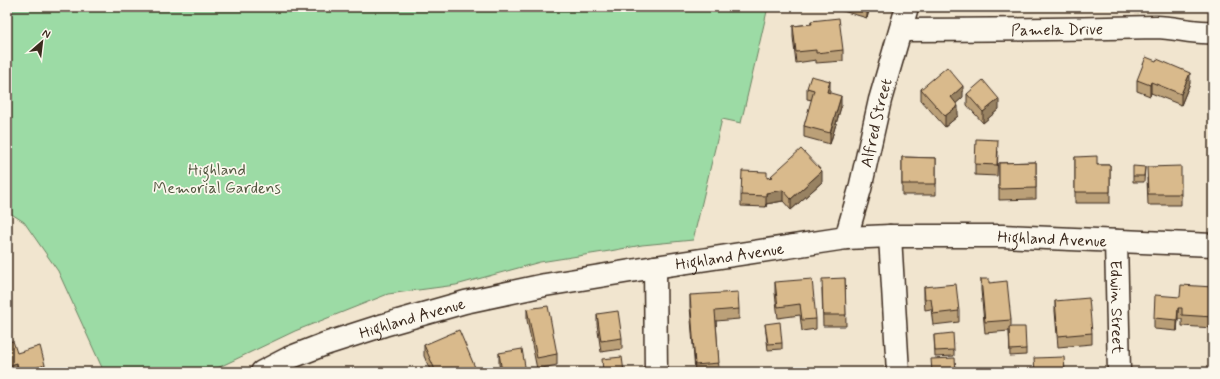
<svg xmlns="http://www.w3.org/2000/svg" width="1220" height="379" font-family="Mynerve,sans-serif">
<style>
.green{fill:#9cdba5;stroke:#6c8262}
.lines{fill:none;stroke-linecap:round;stroke-linejoin:round}
.minor-casing{stroke:#3b2a1e;stroke-width:25}
.minor{stroke:#fbf7ec;stroke-width:22}
.wall{fill:#bba078;stroke:#3b2a1e}
.shaded-wall{fill:#988262;stroke:#3b2a1e}
.building{fill:#d9ba8c;stroke:#3b2a1e}
.labels{text-anchor:middle;stroke-width:3.5;stroke-linejoin:round;paint-order:stroke}
.street-label{font-size:16px;fill:#3b2a1e;stroke:#fbf7ec}
.park-label{font-size:16px;fill:#535640;stroke:#fbf7ec}
</style>
<rect width="100%" height="100%" fill="#f1e5cf"/>
<filter id="ink" filterUnits="userSpaceOnUse"><feTurbulence type="fractalNoise" baseFrequency=".025" numOctaves="2"/><feDisplacementMap in="SourceGraphic" scale="8" xChannelSelector="R" yChannelSelector="G"/><feConvolveMatrix kernelMatrix="1 2 1 2 8 2 1 2 1" color-interpolation-filters="sRGB"/></filter>
<g filter="url(#ink)">
<path class="green" d="M7 7H768L741 123 722 119 693 240 642 245 610 251 540 262 456 285 388 294 295 331 209 372H104L58 271 24 222 7 211Z"/>
<g class="lines">
<defs>
<g id="minor">
<path id="s1" d="M901 30C986 30 1071 29 1156 27 1175 27 1194 34 1213 32"/>
<path d="M890 236 898 372"/>
<path id="s2" d="M846 238 860 189 880 100 907 7"/>
<path id="s3" d="M1116 241 1119 372"/>
<path d="M655 267 656 372"/>
<path id="s4" d="M262 372 289 358 325 344 384 325 465 302 545 285 655 267 846 238 890 236H1002L1213 245"/>
</g>
</defs>
<use href="#minor" class="minor-casing"/>
<use href="#minor" class="minor"/>
</g>
<path class="wall" d="M829 7H870L867 18Z
M811 21 843 50V61L816 63V60L796 63 793 37V26L811 24Z
M1137 80 1190 83 1181 105 1151 93 1150 96 1137 91Z
M807 88 830 93 841 107 830 144 804 137V126L812 100 807 99Z
M921 89 963 97 956 103 958 116 945 127 921 100Z
M967 94 999 109 983 123 967 105Z
M998 151 997 176 975 175V164Z
M902 157 936 158V195H902Z
M1075 157 1097 165H1110V203H1075Z
M1036 162V199L999 200V163Z
M1145 167 1144 182H1133V176Z
M771 176 822 182 791 210 783 201 766 204V207L741 206V195L767 178 771 177Z
M1147 178 1181 194V205H1148Z
M845 278 846 326H823L822 289Z
M981 279 1011 320V327L1026 349V355L1010 356 1009 331 985 333 981 290Z
M775 282 816 319V329L802 331 800 315 778 318 775 293Z
M924 287 959 311V322L933 325 931 309 925 310 924 298Z
M1213 287V328L1182 326V319H1178L1177 331 1154 329V318L1180 297Z
M690 295 739 309V319L716 321 719 370 734 372H695L690 306Z
M1055 301 1092 333V344L1058 347 1055 311Z
M527 309 557 354V365L537 369 527 320Z
M597 314 622 338V349L601 352 597 324Z
M765 324 782 343V349L768 350Z
M934 335 954 350V356L935 357Z
M424 345 477 372H431L424 356Z
M17 353 45 372H7Z
M499 353 526 372H500L499 364Z"/>
<path class="shaded-wall" d="M867 7H870L867 18Z
M1190 73V83L1181 105V94Z
M830 81V92L827 103V92Z
M1151 82V93L1150 96V85Z
M963 86V97L951 108V97Z
M841 96V107L830 144V133Z
M999 99V109L983 123V112Z
M958 106V116L945 127V116Z
M822 171V182L791 210V199Z
M783 190V201L766 204V207V193Z
M1178 308V319L1177 331V320Z
M17 363V372H7V366Z
M45 365V372H22Z
M452 368V372H442Z"/>
<path class="building" d="M839 18 843 50 816 53V50L796 52 793 26 812 24 811 21Z
M1146 57 1156 61 1157 59 1190 73 1181 94 1151 82 1150 85 1137 80Z
M947 67 963 86 951 97 958 106 945 116 921 89Z
M811 76 830 81 827 92 841 96 830 133 804 126 814 90 807 88Z
M983 80 999 99 983 112 967 94Z
M976 139 998 140 997 165 975 164Z
M801 149 822 171 791 199 783 190 766 193V196L741 195 742 171 767 172V178L773 177 771 176Z
M1097 156V165H1110V192H1075V157Z
M902 157 936 158V184H902Z
M1036 162V188L999 189V163Z
M1133 166 1145 167 1144 176H1133Z
M1181 166V194H1148L1147 167Z
M845 278 846 315H823L822 279Z
M812 279 816 319 802 320 800 304 778 307 775 282Z
M981 279H989V283L1007 281 1011 320 985 322Z
M956 284 959 311 933 314 931 299H925L924 287Z
M1181 285 1213 287V317L1182 315V308H1178L1177 320 1154 318 1155 295 1180 297Z
M738 292 739 309 715 311 719 363 695 365 690 295Z
M1089 298 1092 333 1058 336 1055 301Z
M548 306 557 354 537 358 527 309Z
M618 311 622 338 601 341 597 314Z
M780 322 782 343 768 344 765 324Z
M1009 327H1025L1026 349 1010 350Z
M459 330 477 372H454L452 368 442 372H436L424 345Z
M953 333 954 350 935 351 934 335Z
M13 341 17 353 40 346 45 365 22 372H19L17 363 7 366V342Z
M522 349 526 372H502L499 353Z
M622 357 624 372H603L602 359Z
M1064 357 1065 372H1035L1034 358Z
M955 358 956 372H932L931 359Z
M734 370V372H712V371Z"/>
</g>
<g class="labels">
<g class="street-label">
<text dy="6" stroke="none"><textPath href="#s1" startOffset="156">Pamela Drive</textPath></text>
<text dy="6" stroke="none"><textPath href="#s2" startOffset="119">Alfred Street</textPath></text>
<text dy="6" stroke="none"><textPath href="#s4" startOffset="808">Highland Avenue</textPath></text>
<text dy="6" stroke="none"><textPath href="#s4" startOffset="484">Highland Avenue</textPath></text>
<text dy="6" stroke="none"><textPath href="#s3" startOffset="66">Edwin Street</textPath></text>
<text dy="6" stroke="none"><textPath href="#s4" startOffset="160">Highland Avenue</textPath></text>
</g>
<g class="park-label">
<text x="217" y="175">Highland<tspan x="217" dy="18">Memorial Gardens</tspan></text>
</g>
</g>
<rect width="1220" height="379" fill="none" stroke="#fbf7ec" stroke-width="24"/>
<rect x="12" y="12" width="1196" height="355" fill="none" stroke="#3b2a1e" stroke-width="1.5" filter="url(#ink)"/>
<g transform="translate(42 42) rotate(28)" stroke="#fbf7ec" stroke-width="3" paint-order="stroke">
<path d="M0-3L7 15L0 10L-7 15Z" fill="#3b2a1e"/>
<text y="-6" font-size="11" font-weight="bold" text-anchor="middle" fill="#3b2a1e">N</text>
</g>
</svg>
